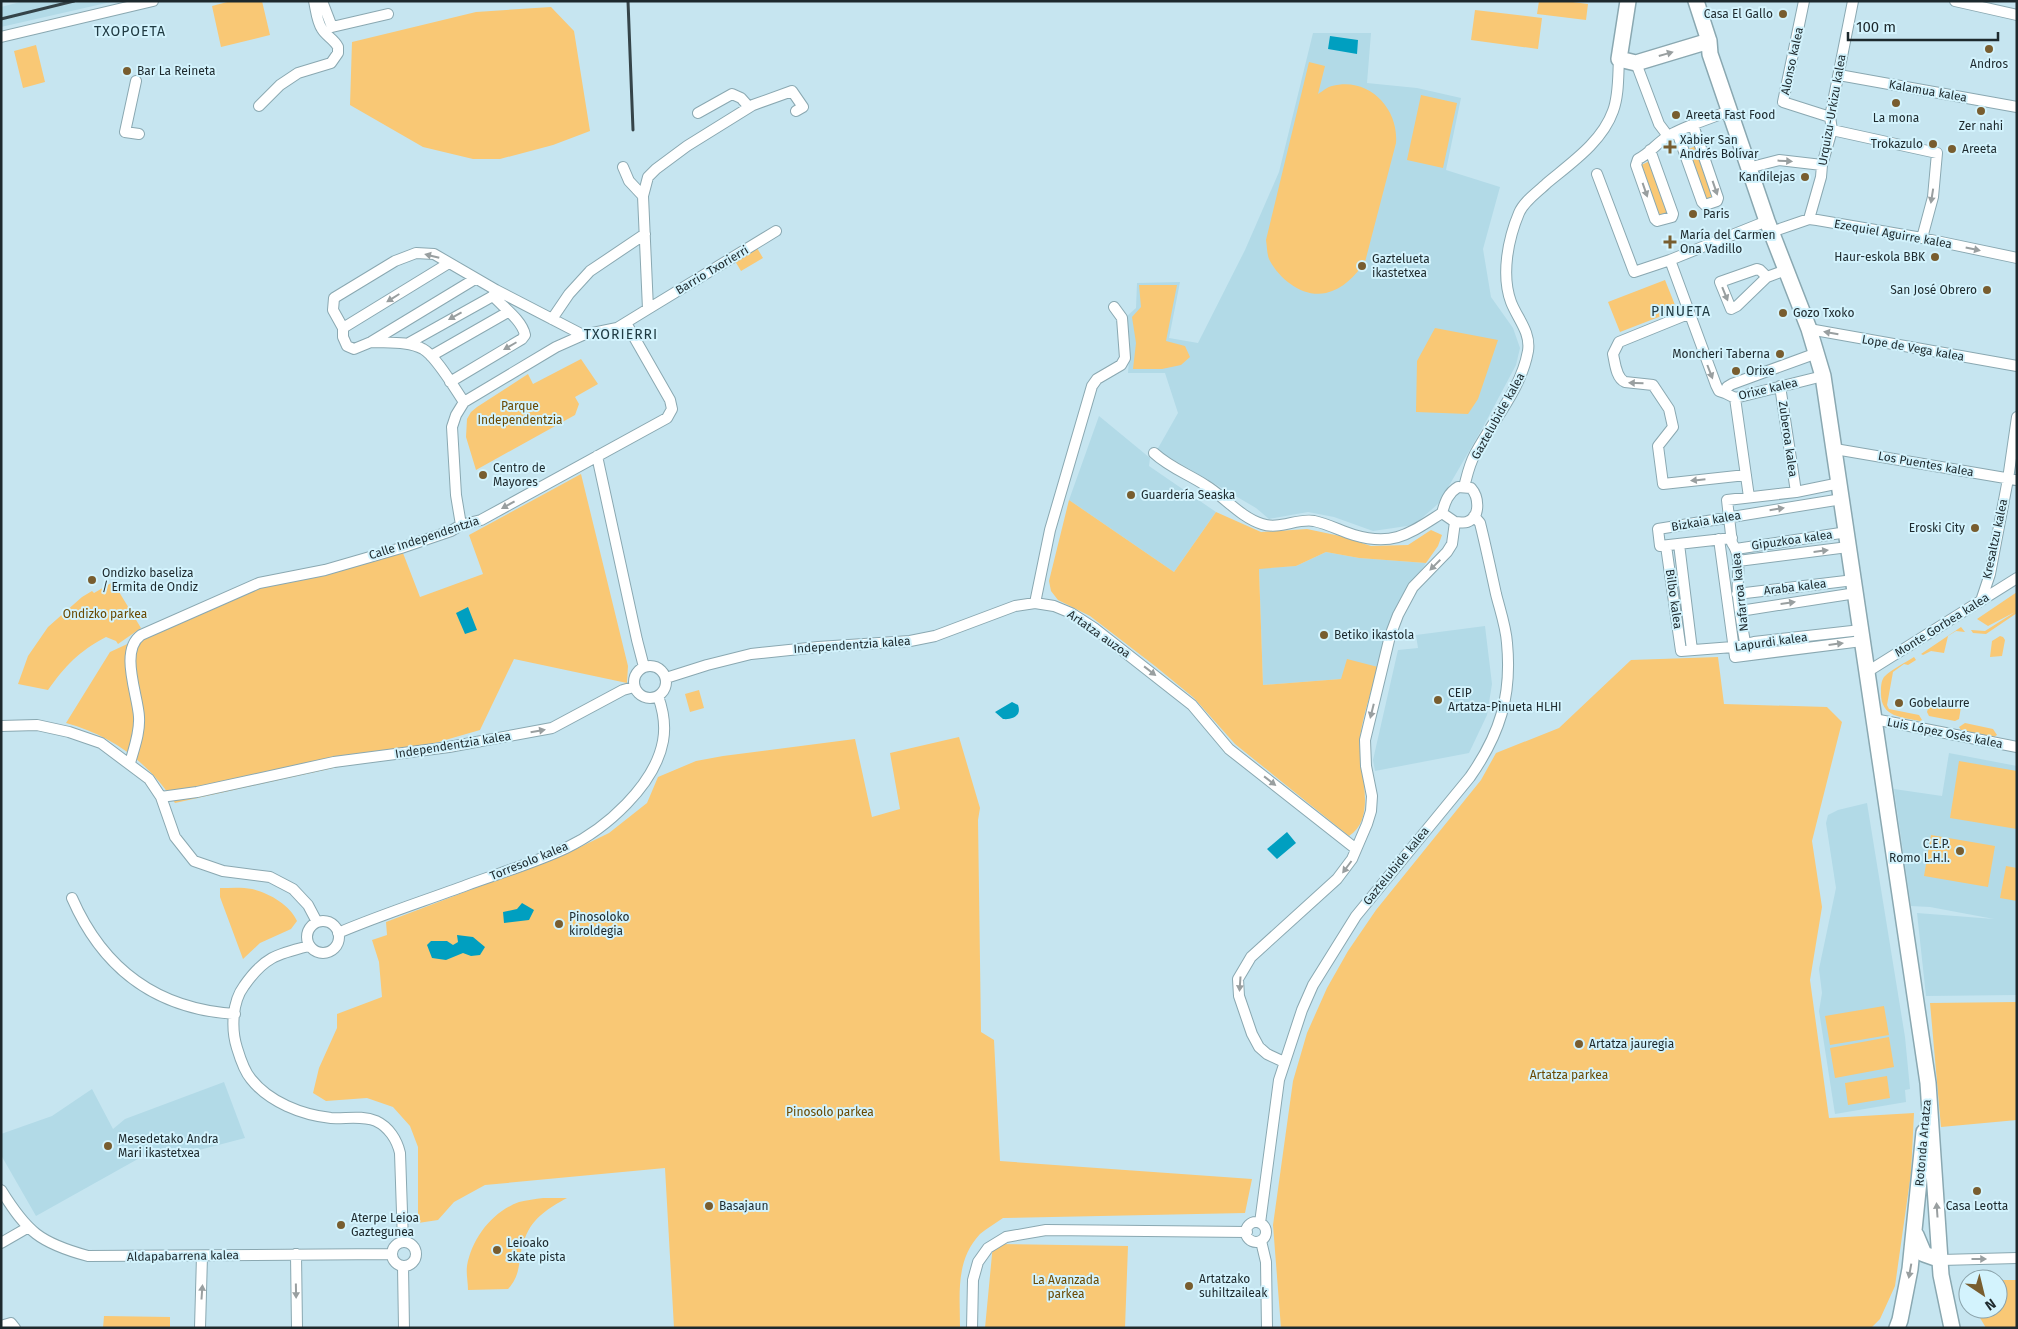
<svg xmlns="http://www.w3.org/2000/svg" width="2018" height="1329" font-family="'Fira Sans',sans-serif">
<style>
.built{fill:#b2dae7}
.green{fill:#f9c875}
.water{fill:#009fc0}
.lines{fill:none;stroke-linecap:round;stroke-linejoin:round}
.street-casing{stroke:#8aa8b1;stroke-width:12}
.secondary-casing{stroke:#8aa8b1;stroke-width:18}
.street{stroke:#fff;stroke-width:10}
.secondary{stroke:#fff;stroke-width:15}
.rail{stroke:#354449;stroke-width:3}
.oneway{fill:#999fa0}
.poi-dot{fill:#785d2f;stroke:#d3f3fd;stroke-width:2}
.labels{text-anchor:middle;stroke-width:4;stroke-linejoin:round;paint-order:stroke}
.poi-label{font-size:12px;fill:#1d292d;stroke:#d3f3fd;text-anchor:start}
.street-label{font-size:12px;fill:#1d292d;stroke:#d3f3fd}
.park-label{font-size:12px;fill:#6a4902;stroke:#d3f3fd}
.neighbourhood-label{font-size:14px;letter-spacing:1px;fill:#203b43;stroke:#d3f3fd}
</style>
<rect width="100%" height="100%" fill="#c6e5f0"/>
<path class="built" d="M24 1H115L1 27V7Z
M1313 33H1371L1367 83 1417 88 1461 98 1446 170 1500 187 1483 249 1491 297 1513 328 1520 348 1516 365 1483 427 1439 503 1414 525 1373 531 1334 517 1308 512 1269 519 1256 508 1157 450 1178 413 1165 373H1128L1130 347 1127 316 1136 308 1137 283 1180 282 1169 338 1198 343 1245 250 1279 172Z
M1099 416 1150 458 1149 466 1216 512 1174 572 1069 500Z
M1326 552 1359 558 1426 563 1394 612 1378 667 1341 679 1263 685 1259 568 1296 566Z
M1485 626 1492 684 1487 715 1469 753 1375 771 1373 760 1398 650 1418 648 1416 635Z
M1949 753 2017 766V995L1926 996 1917 913 1994 919 1930 907 1911 906 1894 789 1942 796Z
M1867 803 1905 1037 1910 1089 1905 1090 1906 1102 1835 1114 1819 1011 1822 993 1819 969 1836 888 1826 823 1828 815 1838 810Z
M224 1082 245 1138 184 1154 145 1155 36 1216 1 1155V1134L52 1116 92 1089 113 1129 125 1119Z"/>
<path class="green" d="M231 1H262L270 35 221 47 212 6Z
M1539 1H1565L1588 4 1586 20 1537 14Z
M551 7 574 31 590 131 553 145 500 159H473L423 147 350 105 352 42 476 12Z
M1475 10 1542 18 1538 49 1471 40Z
M36 45 45 82 23 88 14 51Z
M1309 62 1325 66 1318 94C1323 91 1327 87 1332 86 1368 76 1399 108 1396 143L1365 262C1355 276 1343 289 1326 293 1303 298 1279 279 1269 259 1267 254 1267 246 1266 240Z
M1421 95 1457 103 1443 168 1407 160Z
M1696 146 1714 198 1705 201 1686 150Z
M1650 161 1669 213 1657 218 1639 166Z
M757 248 763 258 741 271 735 261Z
M1665 280 1677 310 1620 332 1608 302Z
M1139 285H1177L1166 341 1185 346 1190 357 1181 365 1162 369H1133L1136 343 1132 317 1141 307Z
M1435 328 1498 340 1478 399 1468 414 1416 412 1417 361Z
M581 359 598 384 575 397 579 404 575 415 476 470 466 437 467 419 471 412 477 407 528 374 533 384Z
M581 474 628 666 627 683 514 659 480 730 397 754 175 803C148 762 113 736 66 723L110 652 259 583 401 548 420 597 483 574 469 535Z
M1069 500 1174 572 1216 512 1261 532 1307 529 1340 536 1371 546 1408 545 1431 530 1442 535 1438 546 1426 563 1359 558 1326 552 1296 566 1259 569 1263 685 1341 679 1347 659 1378 667C1372 690 1363 714 1360 738 1357 767 1379 817 1349 836L1235 744 1194 698 1155 666 1090 616 1058 600 1051 591 1049 581Z
M113 582 141 628 118 644 116 641 106 637C78 652 66 665 48 690L18 684 28 656 48 627 82 597 92 591 94 593Z
M2017 592V613L1986 634 1973 633 1971 630 1985 631 2015 612 1988 626 1977 619Z
M1961 627 1965 632 1956 631 1948 636 1944 653 1931 651 1923 655 1921 654Z
M2000 636 2003 637 2005 640 2002 656 1990 657 1992 641Z
M1718 657 1724 704 1827 707 1842 722 1812 841 1822 907 1810 980 1829 1118 1914 1113 1911 1173 1895 1286 1880 1319 1871 1328H1281L1273 1225 1293 1081 1307 1033 1327 988 1348 951 1376 910 1481 780 1496 753 1559 728 1631 660Z
M1914 657 1916 660 1908 665 1904 664 1893 672 1887 705 1889 709 1919 715 1922 720 1920 721C1901 717 1880 717 1881 692 1881 686 1881 682 1884 677 1892 669 1905 663 1914 657Z
M699 690 704 708 690 712 685 694Z
M1952 699 1962 701 1959 719 1955 721 1929 716 1927 712 1930 702 1936 706 1949 708Z
M1965 723 1993 729 1997 735 1994 737 1961 730 1959 727Z
M959 737 980 808 978 820 981 1032 994 1040 1000 1161 1252 1179 1245 1213 1003 1218C996 1223 987 1228 980 1234 955 1261 960 1294 960 1328H674L665 1168 485 1185 454 1202 438 1220 418 1223V1147L410 1126 393 1107 367 1098 326 1101 313 1093 319 1068 337 1028V1014L382 997 379 962 372 940 387 935 386 922 572 851 609 833 647 803 658 777 696 761 723 756 855 739 872 817 900 809 890 753Z
M1959 761 2017 771V829L1950 818Z
M1931 835 1995 846 1988 887 1924 876Z
M2006 866 2017 868V901L2000 898Z
M220 888C230 888 242 887 252 889 269 893 290 905 297 921L291 929 260 943 243 959 220 897Z
M2017 1002V1120L1941 1127 1930 1003Z
M1884 1006 1889 1035 1830 1045 1825 1016Z
M1889 1037 1894 1067 1835 1078 1830 1048Z
M1887 1076 1890 1098 1848 1105 1845 1083Z
M543 1198H567C549 1208 533 1217 525 1238 517 1257 523 1273 508 1289L468 1290C468 1282 466 1274 467 1266 472 1238 492 1212 519 1202 527 1200 535 1199 543 1198Z
M993 1244 1128 1246 1125 1328H985Z
M1998 1280H2017V1328H1986L1976 1311V1309H1998Z
M104 1316 170 1317V1328H103Z"/>
<path class="water" d="M1330 36 1358 40 1357 54 1328 49Z
M468 607 477 630 465 634 456 613Z
M1012 702 1018 705C1022 716 1012 720 1003 719L995 712Z
M1287 832 1296 843 1277 859 1267 849Z
M522 903 534 910 529 920 504 923 503 912 517 909Z
M457 935 473 937 485 947 480 955 471 956 463 953 446 960 432 958 427 945 431 941H447L453 945 458 942Z"/>
<g class="lines">
<defs>
<path id="street" d="M322 1 332 27 388 14
M1804 1 1783 102 1830 117
M1955 1 2017 15
M1 37 153 1
M1636 63 1659 124 1668 136
M1839 75 2017 107
M136 81 125 132 139 134
M259 106 280 85 298 73 331 63 338 53V47C334 39 326 36 322 29 317 22 316 10 314 1
M698 113 732 94 741 98 749 107
M1832 130 1937 153 1933 197 1922 238
M1677 132 1702 202 1705 205 1717 201 1718 198 1693 125
M1650 150 1673 214 1672 217 1657 221 1655 219 1636 165 1638 159C1650 154 1658 141 1670 135 1688 125 1709 119 1729 111
M623 167 629 181 643 196
M1748 168 1779 160 1822 165
M1597 174 1634 272 1670 260 1767 221
M1809 219 1821 177 1822 165 1832 130 1830 117 1853 1
M1771 232 1809 219 1817 220 1922 238 2017 258
M1670 260 1716 385 1719 391 1725 393
M1767 277 1760 270 1757 269 1720 282 1731 309 1737 306 1767 277 1786 270
M475 279 371 342 354 349 347 346 343 337V328L333 310 334 298 395 261 416 253 434 254 496 290 583 335
M648 309 776 231
M1688 314 1619 342 1613 354C1615 363 1616 378 1625 382L1653 385 1669 409 1673 427 1658 446 1663 484 1746 475
M552 319 569 294 590 271 645 234
M343 328 449 263
M1809 329 2017 366
M372 342C388 343 409 341 423 349 436 356 455 389 464 402
M407 344 493 296 495 291
M1817 353 1732 384 1727 387 1725 393 1735 398 1823 376
M431 356 508 312
M450 382 522 339 525 335C522 320 503 307 493 296
M1780 386 1796 492
M1735 398 1749 497
M1835 449 2017 480
M1154 453C1169 467 1188 474 1205 485 1225 497 1240 517 1262 524 1279 530 1297 518 1314 521 1328 524 1341 531 1354 535 1394 547 1410 533 1442 513
M597 456 637 640 644 667
M1458 487 1471 488C1479 497 1481 517 1467 522 1464 523 1458 522 1455 522L1442 513C1445 502 1448 493 1458 487Z
M1464 487C1467 476 1469 465 1475 454 1493 420 1521 390 1528 351 1531 332 1517 318 1511 302 1501 275 1508 239 1519 213 1524 201 1538 192 1547 183 1571 163 1602 142 1613 111 1619 95 1618 75 1619 59
M461 525 456 495 452 427 456 415 464 402 556 347 583 335 617 328 648 309 643 196 648 177 656 169 687 146 753 105 792 91 803 107 796 111
M1732 538 1660 546 1658 529 1842 499
M1719 539 1735 657 1862 641
M1679 544 1692 650
M1666 546 1681 651 1733 647 1754 642 1861 630
M1736 549 1847 532
M1738 561 1848 547
M1737 594 1854 580
M1981 601 1990 574 2008 479 2017 417
M1035 603 1050 530 1092 386 1097 379 1121 365 1125 358 1122 318 1114 307
M1740 611 1856 593
M1747 655C1744 635 1740 616 1738 596 1736 579 1743 558 1732 543L1727 500 1796 492 1840 483
M634 682a16 16 0 1 1 32 0a16 16 0 1 1-32 0Z
M1867 672 2017 578
M666 678 707 665 751 654 818 647 910 641 935 636 1015 606 1035 603 1054 606 1071 613 1094 628 1192 705 1229 749 1356 849
M1874 719 2017 747
M1 726 37 725 69 732 101 743 149 779 161 797 175 837 194 861 223 871 270 877 293 889 308 905 317 922
M130 763C134 748 140 733 139 717 138 695 119 651 141 635L259 583 325 570 401 548 451 531 461 525 481 520 667 418 672 409 670 400 626 323
M161 797 197 792 334 762 449 747 552 728 623 690 634 687
M72 898C103 969 156 1009 235 1014
M307 937a16 16 0 1 1 32 0a16 16 0 1 1-32 0Z
M338 933C380 915 424 901 467 885 500 873 534 863 566 848 606 829 655 785 663 741 666 725 663 710 658 696
M309 946C277 954 264 957 244 986 232 1002 231 1029 237 1048 240 1058 244 1071 251 1079 269 1102 302 1115 331 1118 345 1119 362 1115 376 1121 389 1127 397 1140 400 1153L403 1242
M1284 1062 1267 1054 1259 1047 1252 1034 1239 996 1238 979 1251 957 1337 879 1352 859 1367 824 1371 811 1372 796 1366 766 1365 740 1390 636 1398 615 1413 587 1447 552 1452 544 1455 522
M1 1190C27 1232 40 1243 88 1256L392 1254
M1246 1232a10 10 0 1 1 20 0a10 10 0 1 1-20 0Z
M1260 1223 1279 1080 1302 1010 1313 985 1356 916 1470 777C1500 734 1512 696 1507 643 1506 627 1500 610 1496 594 1491 571 1486 547 1480 523L1474 516
M1261 1241 1266 1262 1267 1328
M392 1254a12 12 0 1 1 24 0a12 12 0 1 1-24 0Z
M1 1243 27 1228
M296 1254 297 1328
M1941 1260 2017 1258
M403 1266 404 1328
M1 1326 11 1323 15 1328
M200 1328 202 1256
M972 1328 973 1280 978 1262 988 1248 1006 1237 1046 1230 1247 1232"/>
<path id="secondary" d="M1628 1 1619 59 1636 63 1709 41 1696 1
M1709 41 1710 54 1767 221 1809 329 1823 376 1928 1083 1941 1275 1952 1328
M1916 1235 1924 1254 1941 1260
M1897 1328 1900 1320 1910 1269 1924 1132"/>
</defs>
<use href="#street" class="street-casing"/>
<use href="#secondary" class="secondary-casing"/>
<use href="#street" class="street"/>
<use href="#secondary" class="secondary"/>
<path class="rail" d="M628 1 633 130
M1 19 74 1"/>
</g>
<defs><path id="oneway-solid" d="M-6-.8H1V-3.2L6.5 0L1 3.2V.8H-6Z" transform="scale(1.25)"/></defs>
<g class="oneway">
<use href="#oneway-solid" transform="translate(1666 54) rotate(-16)"/>
<use href="#oneway-solid" transform="translate(1785 161) rotate(3)"/>
<use href="#oneway-solid" transform="translate(1715 188) rotate(71)"/>
<use href="#oneway-solid" transform="translate(1645 190) rotate(71)"/>
<use href="#oneway-solid" transform="translate(1932 196) rotate(99)"/>
<use href="#oneway-solid" transform="translate(1973 249) rotate(12)"/>
<use href="#oneway-solid" transform="translate(432 256) rotate(-166)"/>
<use href="#oneway-solid" transform="translate(1725 294) rotate(68)"/>
<use href="#oneway-solid" transform="translate(393 298) rotate(148)"/>
<use href="#oneway-solid" transform="translate(455 316) rotate(151)"/>
<use href="#oneway-solid" transform="translate(1831 333) rotate(-170)"/>
<use href="#oneway-solid" transform="translate(510 346) rotate(150)"/>
<use href="#oneway-solid" transform="translate(1710 372) rotate(69)"/>
<use href="#oneway-solid" transform="translate(1636 383) rotate(-178)"/>
<use href="#oneway-solid" transform="translate(1698 480) rotate(174)"/>
<use href="#oneway-solid" transform="translate(508 505) rotate(151)"/>
<use href="#oneway-solid" transform="translate(1777 509) rotate(-9)"/>
<use href="#oneway-solid" transform="translate(1821 551) rotate(-7)"/>
<use href="#oneway-solid" transform="translate(1435 565) rotate(135)"/>
<use href="#oneway-solid" transform="translate(1788 603) rotate(-8)"/>
<use href="#oneway-solid" transform="translate(1836 644) rotate(-7)"/>
<use href="#oneway-solid" transform="translate(1150 671) rotate(38)"/>
<use href="#oneway-solid" transform="translate(1372 711) rotate(104)"/>
<use href="#oneway-solid" transform="translate(538 731) rotate(-10)"/>
<use href="#oneway-solid" transform="translate(1270 781) rotate(38)"/>
<use href="#oneway-solid" transform="translate(1347 867) rotate(127)"/>
<use href="#oneway-solid" transform="translate(1240 984) rotate(94)"/>
<use href="#oneway-solid" transform="translate(1937 1210) rotate(-94)"/>
<use href="#oneway-solid" transform="translate(1979 1259)"/>
<use href="#oneway-solid" transform="translate(1910 1271) rotate(100)"/>
<use href="#oneway-solid" transform="translate(296 1291) rotate(89)"/>
<use href="#oneway-solid" transform="translate(202 1292) rotate(-86)"/>
</g>
<g class="poi-dot">
<circle cx="1783" cy="14" r="5"/>
<circle cx="1989" cy="49" r="5"/>
<circle cx="127" cy="71" r="5"/>
<circle cx="1896" cy="103" r="5"/>
<circle cx="1981" cy="111" r="5"/>
<circle cx="1676" cy="115" r="5"/>
<circle cx="1933" cy="144" r="5"/>
<path d="M1667.5 139.5h5v5h5v5h-5v5h-5v-5h-5v-5h5z"/>
<circle cx="1952" cy="149" r="5"/>
<circle cx="1805" cy="177" r="5"/>
<circle cx="1693" cy="214" r="5"/>
<path d="M1667.5 234.5h5v5h5v5h-5v5h-5v-5h-5v-5h5z"/>
<circle cx="1935" cy="257" r="5"/>
<circle cx="1362" cy="266" r="5"/>
<circle cx="1987" cy="290" r="5"/>
<circle cx="1783" cy="313" r="5"/>
<circle cx="1780" cy="354" r="5"/>
<circle cx="1736" cy="371" r="5"/>
<circle cx="483" cy="475" r="5"/>
<circle cx="1131" cy="495" r="5"/>
<circle cx="1975" cy="528" r="5"/>
<circle cx="92" cy="580" r="5"/>
<circle cx="1324" cy="635" r="5"/>
<circle cx="1438" cy="700" r="5"/>
<circle cx="1899" cy="703" r="5"/>
<circle cx="1960" cy="851" r="5"/>
<circle cx="559" cy="924" r="5"/>
<circle cx="1579" cy="1044" r="5"/>
<circle cx="108" cy="1146" r="5"/>
<circle cx="1977" cy="1191" r="5"/>
<circle cx="709" cy="1206" r="5"/>
<circle cx="341" cy="1225" r="5"/>
<circle cx="497" cy="1250" r="5"/>
<circle cx="1189" cy="1286" r="5"/>
</g>
<g class="labels">
<g class="poi-label">
<text x="1773" y="18" text-anchor="end">Casa El Gallo</text>
<text x="1989" y="68" text-anchor="middle">Andros</text>
<text x="137" y="75">Bar La Reineta</text>
<text x="1686" y="119">Areeta Fast Food</text>
<text x="1896" y="122" text-anchor="middle">La mona</text>
<text x="1981" y="130" text-anchor="middle">Zer nahi</text>
<text x="1680" y="144">Xabier San<tspan x="1680" dy="14">Andrés Bolívar</tspan></text>
<text x="1923" y="148" text-anchor="end">Trokazulo</text>
<text x="1962" y="153">Areeta</text>
<text x="1795" y="181" text-anchor="end">Kandilejas</text>
<text x="1703" y="218">Paris</text>
<text x="1680" y="239">María del Carmen<tspan x="1680" dy="14">Ona Vadillo</tspan></text>
<text x="1925" y="261" text-anchor="end">Haur-eskola BBK</text>
<text x="1372" y="263">Gaztelueta<tspan x="1372" dy="14">ikastetxea</tspan></text>
<text x="1977" y="294" text-anchor="end">San José Obrero</text>
<text x="1793" y="317">Gozo Txoko</text>
<text x="1770" y="358" text-anchor="end">Moncheri Taberna</text>
<text x="1746" y="375">Orixe</text>
<text x="493" y="472">Centro de<tspan x="493" dy="14">Mayores</tspan></text>
<text x="1141" y="499">Guardería Seaska</text>
<text x="1965" y="532" text-anchor="end">Eroski City</text>
<text x="102" y="577">Ondizko baseliza<tspan x="102" dy="14">/ Ermita de Ondiz</tspan></text>
<text x="1334" y="639">Betiko ikastola</text>
<text x="1448" y="697">CEIP<tspan x="1448" dy="14">Artatza-Pìnueta HLHI</tspan></text>
<text x="1909" y="707">Gobelaurre</text>
<text x="1950" y="848" text-anchor="end">C.E.P.<tspan x="1950" dy="14">Romo L.H.I.</tspan></text>
<text x="569" y="921">Pinosoloko<tspan x="569" dy="14">kiroldegia</tspan></text>
<text x="1589" y="1048">Artatza jauregia</text>
<text x="118" y="1143">Mesedetako Andra<tspan x="118" dy="14">Mari ikastetxea</tspan></text>
<text x="719" y="1210">Basajaun</text>
<text x="1977" y="1210" text-anchor="middle">Casa Leotta</text>
<text x="351" y="1222">Aterpe Leioa<tspan x="351" dy="14">Gaztegunea</tspan></text>
<text x="507" y="1247">Leioako<tspan x="507" dy="14">skate pista</tspan></text>
<text x="1199" y="1283">Artatzako<tspan x="1199" dy="14">suhiltzaileak</tspan></text>
</g>
<g class="street-label">
<text transform="translate(1792 61) rotate(-78)" y="4">Alonso kalea</text>
<text transform="translate(1928 91) rotate(10)" y="4">Kalamua kalea</text>
<text transform="translate(1832 110) rotate(-80)" y="4">Urquizu-Urkizu kalea</text>
<text transform="translate(1893 234) rotate(10)" y="4">Ezequiel Aguirre kalea</text>
<text transform="translate(712 270) rotate(-31)" y="4">Barrio Txorierri</text>
<text transform="translate(1913 348) rotate(10)" y="4">Lope de Vega kalea</text>
<text transform="translate(1768 389) rotate(-13)" y="4">Orixe kalea</text>
<text transform="translate(1498 416) rotate(-61)" y="4">Gaztelubide kalea</text>
<text transform="translate(1788 439) rotate(82)" y="4">Zuberoa kalea</text>
<text transform="translate(1926 464) rotate(10)" y="4">Los Puentes kalea</text>
<text transform="translate(1706 521) rotate(-10)" y="4">Bizkaia kalea</text>
<text transform="translate(424 538) rotate(-18)" y="4">Calle Independentzia</text>
<text transform="translate(1995 539) rotate(-78)" y="4">Kresaltzu kalea</text>
<text transform="translate(1792 540) rotate(-8)" y="4">Gipuzkoa kalea</text>
<text transform="translate(1795 587) rotate(-7)" y="4">Araba kalea</text>
<text transform="translate(1740 592) rotate(-96)" y="4">Nafarroa kalea</text>
<text transform="translate(1674 599) rotate(82)" y="4">Bilbo kalea</text>
<text transform="translate(1942 625) rotate(-32)" y="4">Monte Gorbea kalea</text>
<text transform="translate(1099 634) rotate(35)" y="4">Artatza auzoa</text>
<text transform="translate(1771 642) rotate(-8)" y="4">Lapurdi kalea</text>
<text transform="translate(852 645) rotate(-4)" y="4">Independentzia kalea</text>
<text transform="translate(1945 733) rotate(11)" y="4">Luis López Osés kalea</text>
<text transform="translate(453 745) rotate(-9)" y="4">Independentzia kalea</text>
<text transform="translate(529 861) rotate(-22)" y="4">Torresolo kalea</text>
<text transform="translate(1396 866) rotate(-51)" y="4">Gaztelubide kalea</text>
<text transform="translate(1923 1143) rotate(-85)" y="4">Rotonda Artatza</text>
<text transform="translate(183 1256) rotate(-1)" y="4">Aldapabarrena kalea</text>
</g>
<g class="park-label">
<text x="520" y="410">Parque<tspan x="520" dy="14">Independentzia</tspan></text>
<text x="105" y="618">Ondizko parkea</text>
<text x="1569" y="1079">Artatza parkea</text>
<text x="830" y="1116">Pinosolo parkea</text>
<text x="1066" y="1284">La Avanzada<tspan x="1066" dy="14">parkea</tspan></text>
</g>
<g class="neighbourhood-label">
<text x="130" y="36">TXOPOETA</text>
<text x="1681" y="316">PINUETA</text>
<text x="621" y="339">TXORIERRI</text>
</g>
</g>
<rect width="2018" height="1329" fill="none" stroke="#1d292d" stroke-width="5"/>
<g transform="translate(1983 1294) rotate(145)"><circle r="24" fill="#d3f3fd" stroke="#8aa2aa"/>
<path d="M0-4L9 19L0 12L-9 19Z" fill="#785d2f"/>
<text y="-8" font-size="14" font-weight="bold" text-anchor="middle" fill="#1d292d">N</text>
</g>
<path d="M1848 32v8h150v-8" fill="none" stroke="#1d292d" stroke-width="2.5"/>
<text x="1856" y="32" font-size="15" fill="#1d292d" stroke="#d3f3fd" stroke-width="4" paint-order="stroke">100 m</text>
</svg>
